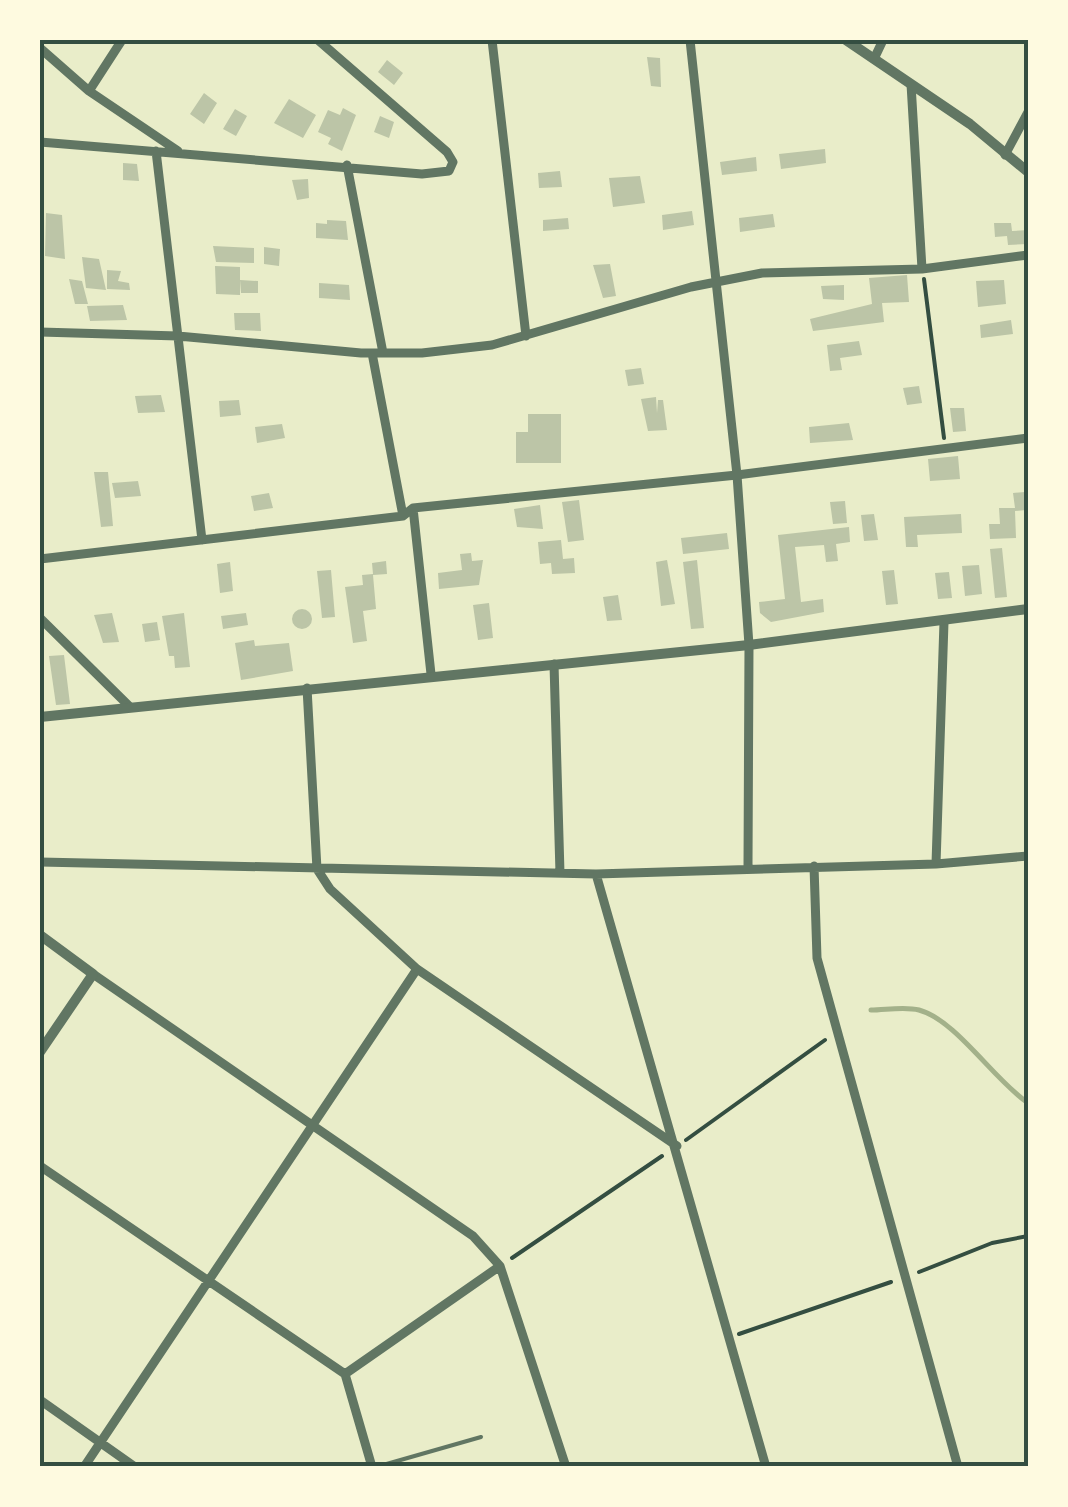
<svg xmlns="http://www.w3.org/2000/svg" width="1068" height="1507" font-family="Montserrat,sans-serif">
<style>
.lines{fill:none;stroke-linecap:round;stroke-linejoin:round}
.stream{stroke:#a3b18a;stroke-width:5}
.building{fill:#bcc5a7}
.path{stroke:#344e41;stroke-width:4}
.service{stroke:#617663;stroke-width:4}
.minor{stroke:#617663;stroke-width:9}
.tertiary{stroke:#617663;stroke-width:10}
.neatline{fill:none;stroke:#344e41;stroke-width:4}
</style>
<rect width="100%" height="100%" fill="#e9edc9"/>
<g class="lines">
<path class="stream" d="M871 1010C885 1010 905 1006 919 1010 956 1020 994 1080 1028 1103"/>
</g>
<path class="building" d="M647 57 660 58 661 87 651 86Z
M387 60 403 73 394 85 378 72Z
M204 93 217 103 204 124 190 114Z
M289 99 316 115 303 138 274 123Z
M343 108 356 115 342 151 328 144 331 138 318 132 328 110 340 115Z
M235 109 247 116 236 136 223 129Z
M380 116 394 122 389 138 374 132Z
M825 149 826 163 781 169 779 154Z
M756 157 757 171 722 175 720 162Z
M123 163 137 164 139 181 123 180Z
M560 171 562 187 539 188 538 173Z
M640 176 645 203 613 207 609 178Z
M308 179 309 198 297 200 292 180Z
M692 211 694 225 663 230 662 215Z
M46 213 62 215 65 259 45 256Z
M773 214 775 227 740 232 739 218Z
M568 218 569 229 543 231V220Z
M327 220 346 221 348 240 316 238V223L327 224Z
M994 223H1011L1012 231 1028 230V244L1008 245 1007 236 995 237Z
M213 246 254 248V263L216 262Z
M264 247 280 249 279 266 264 264Z
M82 257 99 259 106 290 86 288Z
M610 264 616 296 603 298 593 265Z
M215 266 240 267V280L258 281V293H241L240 280V295L216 294Z
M107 270 121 271 118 281 129 283 130 290 107 289Z
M907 275 909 302 882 303 884 322 813 331 810 319 872 304 869 278Z
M69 279 82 281 88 304H75Z
M1004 280 1006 304 978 307 976 281Z
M319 283 349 285 350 300 319 298Z
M844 285V300L823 299 821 286Z
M123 305 127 320 90 321 87 306Z
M234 313H260L261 331 235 330Z
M1011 320 1013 334 981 338 980 325Z
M859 341 862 355 840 358 842 370 830 371 827 345Z
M641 368 644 384 628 386 625 370Z
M919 386 922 403 907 405 903 388Z
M161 395 165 412 138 413 135 396Z
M656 397 657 413 658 400H663L667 430 648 431 641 399Z
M239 400 241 415 220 417 219 401Z
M950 408H964L966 431 953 432Z
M528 414H561V463H516V432H528Z
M849 423 853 440 810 443 809 427Z
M282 424 285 438 257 443 255 427Z
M958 456 960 479 930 481 928 459Z
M94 472H108L113 526 101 527Z
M138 481 141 496 115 498 112 483Z
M1025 492 1026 510 1015 511 1016 538 990 539 989 524H1000L999 508H1015L1013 493Z
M269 493 273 508 254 511 251 496Z
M579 500 584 540 568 542 562 502Z
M845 501 847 523 833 524 830 502Z
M540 505 543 529 517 527 514 509Z
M874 514 878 540 864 541 861 515Z
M961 514 962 533 917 535 918 547H906L904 517Z
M849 527 850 542 836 544 838 561 826 562 824 545 795 547 801 602 823 599 824 612 771 622 760 613 759 602 785 599 778 535Z
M727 533 729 549 683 554 681 538Z
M561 540 563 559 574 558 575 573 552 574 551 563 540 564 538 542Z
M1002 548 1007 597 995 598 990 549Z
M471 553 472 561 483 560 479 585 439 589 438 573 462 570 460 554Z
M667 560 675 604 661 606 656 562Z
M697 560 704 628 691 629 683 562Z
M386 561 387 574 373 575 376 609 363 611 367 641 353 643 345 587 363 585 362 575 373 574 372 563Z
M230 562 233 591 220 593 217 564Z
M979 565 982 594 965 596 962 566Z
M331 570 335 617 322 618 317 571Z
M894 570 898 604 886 605 882 571Z
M949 572 952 598 938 599 935 573Z
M618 595 622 620 607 621 603 597Z
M489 603 493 638 478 640 473 605Z
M292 619a10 10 0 1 1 20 0a10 10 0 1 1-20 0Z
M112 613 119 642 103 643 94 615Z
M184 613 190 667 175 668 174 656H169L162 616Z
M246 613 248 625 223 629 221 616Z
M157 622 160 640 145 642 142 624Z
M254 640 255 646 289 643 293 671 241 680 235 643Z
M64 655 70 704 56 705 49 656Z"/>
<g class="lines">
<path class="path" d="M924 279 944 438
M686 1140 825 1040
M512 1258 662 1156
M919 1272 992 1243 1028 1236
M739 1334 891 1282"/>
<path class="service" d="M376 1467 481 1437"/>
<path class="minor" d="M492 40 526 336
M690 40 737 475 749 645 748 866
M40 48 89 91 178 151
M874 59 883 40
M911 84 922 269
M89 91 122 40
M40 142 422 174 449 171 453 162 447 152 318 40
M156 151 202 540
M1005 155 1028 112
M347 165 383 353
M40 332 178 336 361 353H422L492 345 691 287 762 273 922 269 1028 255
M372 353 403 516
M413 508 431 674
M40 559 403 516 413 508 737 475 1028 438
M40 618 129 706
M554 664 560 873
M307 688 317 869 330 889 417 969 677 1146
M40 862 596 874 936 864 1028 856
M936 864 944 622
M814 866 817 958 958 1467
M596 874 766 1467
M93 974 473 1236 500 1266 566 1467
M40 1166 345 1374 372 1467
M345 1374 500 1266
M40 1400 135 1467
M84 1467 417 969"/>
<path class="tertiary" d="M846 40 970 124 1028 172
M40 717 749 645 1028 609
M40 935 93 974 40 1052"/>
</g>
<rect width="1068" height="1507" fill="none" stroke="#fefae0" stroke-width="85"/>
<rect x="42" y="42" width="984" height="1422" class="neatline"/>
</svg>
